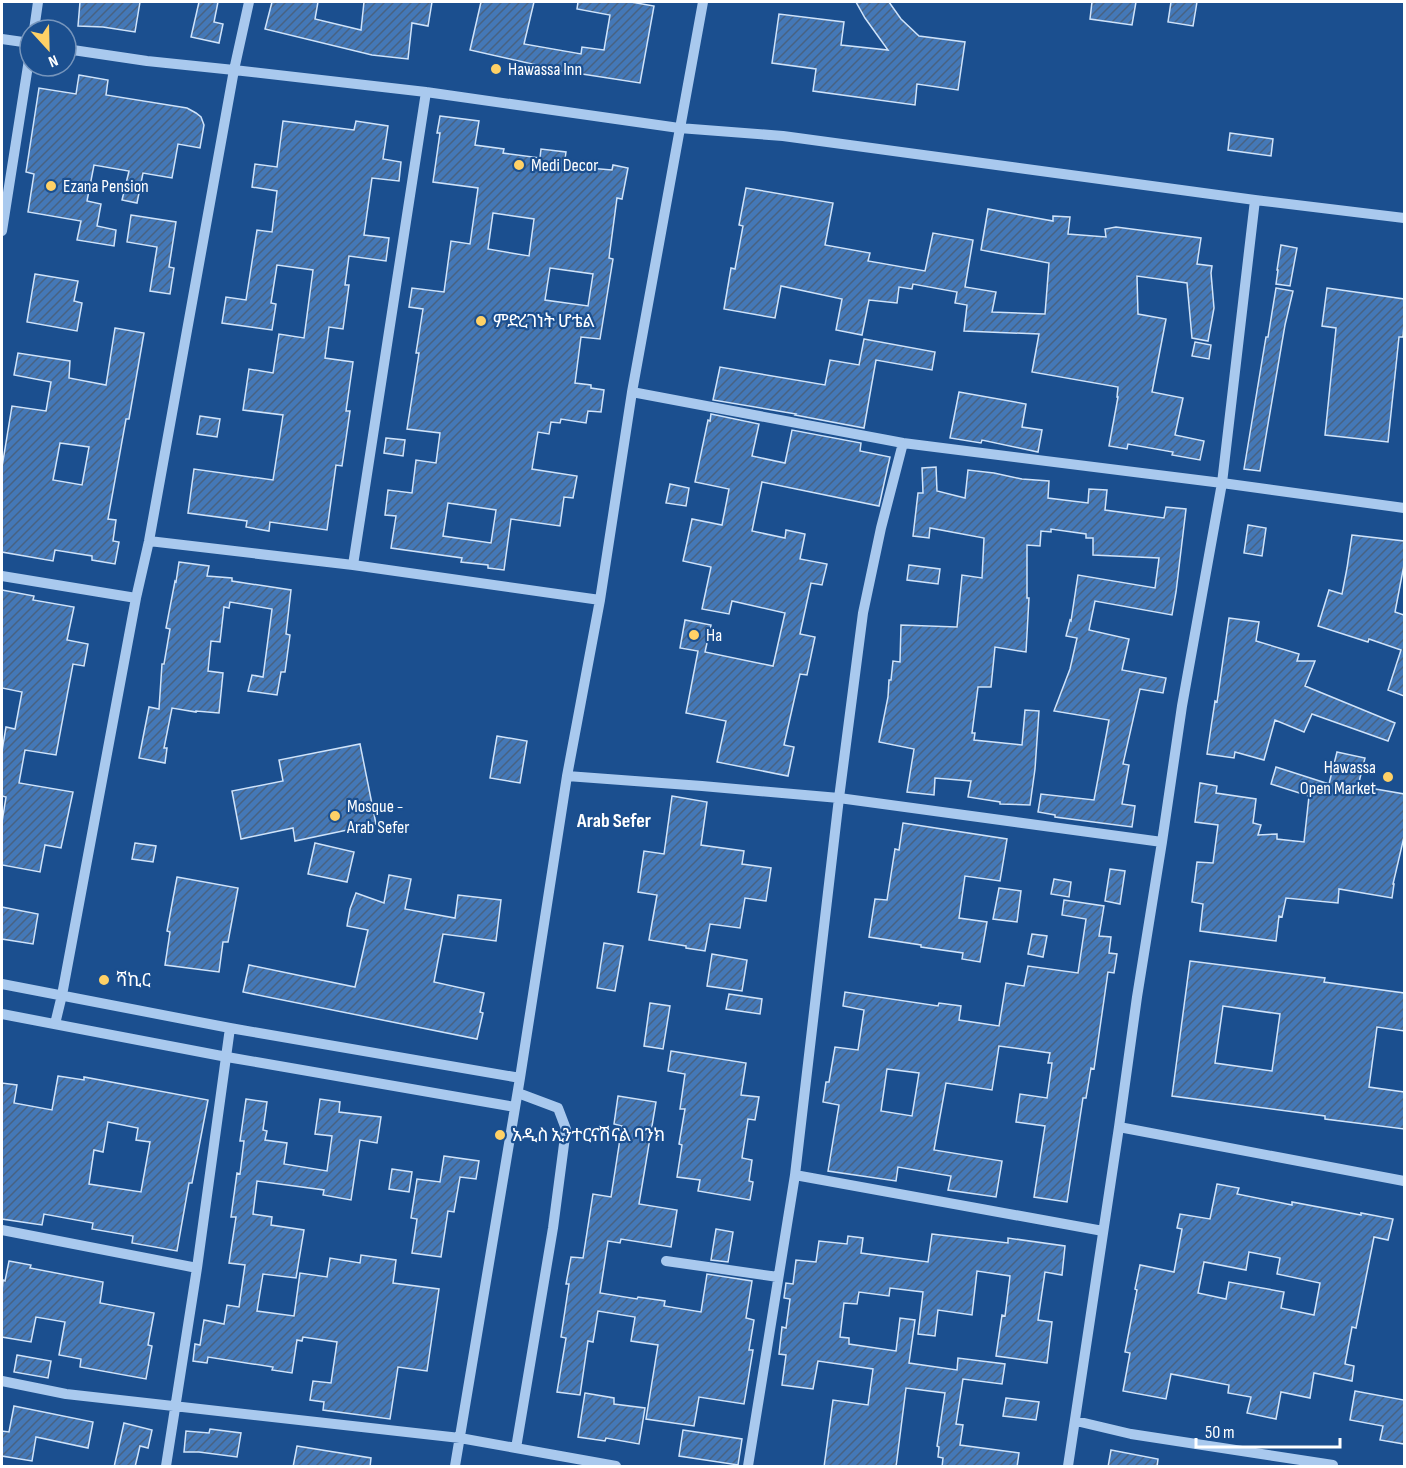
<svg xmlns="http://www.w3.org/2000/svg" width="1406" height="1468" font-family="'Sofia Sans Condensed','Noto Sans Ethiopic',sans-serif">
<style>
.building{fill:url(#building-hatch);stroke:#cfe3fa;stroke-width:1.5;fill-rule:evenodd}
.lines{fill:none;stroke-linecap:round;stroke-linejoin:round}
.minor{stroke:#a9c9ee;stroke-width:10}
.poi-dot{fill:#ffd166;stroke:#1b4f8f;stroke-width:2}
.labels{text-anchor:middle;stroke-width:4.5;stroke-linejoin:round;paint-order:stroke}
.poi-label{font-size:18px;fill:#fff;stroke:#1b4f8f;text-anchor:start}
.neighbourhood-label{font-size:20px;font-weight:bold;fill:#fff;stroke:#1b4f8f}
</style>
<defs>
<pattern id="building-hatch" width="6" height="6" patternUnits="userSpaceOnUse" patternTransform="scale(1.5)"><rect width="6" height="6" fill="#4478b7"/><path d="M-1 1l2-2M0 6l6-6M5 7l2-2" fill="none" stroke="#486282"/></pattern>
</defs>
<rect width="100%" height="100%" fill="#1b4f8f"/>
<path class="building" d="M80 2H140L135 32 103 27 78 26Z
M199 2H218L214 22 223 24 219 43 191 37Z
M272 2H318L315 19 361 30 364 2H432L428 26 412 23 408 59 372 55 265 29Z
M481 2H534L524 44 581 54 582 47 604 50 610 15 577 9 578 2H631L654 6 640 83 537 67V65L470 50Z
M856 2H889L901 19 919 36 965 42 958 90 917 84 915 105 813 91 816 69 772 63 779 14 844 22 841 45 888 50 865 18Z
M1092 2H1136L1132 25 1090 19Z
M1171 2H1197L1193 26 1168 22Z
M79 75 108 80 106 95 187 108 196 113 201 117 204 125 200 148 178 144 172 178 143 173 137 203 122 200 129 171 94 165 87 201 101 204 97 226 116 230 114 246 77 240 81 221 28 212 34 174 26 172 39 88 76 94Z
M440 116 479 121 475 145 504 149 503 153 540 158 541 149 566 152 564 166 612 170 613 165 628 168 622 199 617 198 609 258 613 259 600 339 581 337 575 383 591 385V388L604 390 601 412 588 411 586 423 561 419 560 423 551 422 549 434 538 432 532 469 577 476 573 498 564 497 560 526 511 519 504 570 488 568V565L461 562 462 558 391 548 396 516 385 515 388 490 412 493 416 460 436 463 440 433 407 429 419 353H416L423 309 409 307 412 288 444 292 451 241 470 244 478 188 433 182 440 133H437ZM493 213 534 219 529 256 488 249ZM550 268 593 274 588 306 545 300ZM448 503 496 510 491 543 443 536Z
M283 121 354 130 356 121 388 126 383 159 401 162 399 181 372 178 364 235 389 238 386 261 349 256 345 285H349L343 329 329 327 325 358 353 362 346 411H350L342 466 336 465 327 530 270 522 269 531 246 527 247 521 188 513 194 469 273 480 283 415 243 410 249 369 273 373 279 334 304 338 313 270 277 265 271 303 276 304 272 330 222 323 226 297 246 300 257 230 272 232 277 191 252 187 255 164 277 167Z
M1230 133 1273 139 1271 156 1228 150Z
M746 188 833 203 825 245 870 253 868 261 925 271 933 233 973 240 965 287 996 292 992 312 1045 314 1049 263 981 250 988 209 1053 221V216L1070 217 1068 234 1106 237 1105 229 1116 227 1201 238 1197 264 1212 266 1211 273 1214 308 1208 341 1192 338 1187 283 1137 276 1138 314 1166 319 1152 392 1183 398 1175 435 1204 441 1200 460 1172 455 1173 452 1128 444 1127 449 1109 446 1118 397H1117L1118 387 1032 372 1039 334 964 331 967 305 955 303 957 292 913 284 912 289 899 287 897 303 869 300 862 335 836 330 842 299 781 286 775 318 724 309 731 268 735 269 743 226 739 225Z
M131 215 176 222 169 267 174 268 170 294 150 291 157 247 127 242Z
M1281 245 1297 248 1290 286 1276 284 1278 270H1277Z
M35 274 78 281 74 301 82 303 77 331 27 322Z
M1276 288 1293 291 1285 325 1260 471 1244 469 1266 337H1268Z
M1327 288 1404 299V325L1403 337H1399L1388 442 1325 435 1336 328 1322 326Z
M115 328 144 333 129 419H126L108 519 116 520 113 541 119 542 115 564 92 560V556L55 550 53 561 2 552V467L12 406 46 411 51 382 14 375 18 353 70 361 69 378 106 385ZM60 443 89 447 82 485 53 480Z
M864 339 935 352 932 370 876 360 864 428 795 415 796 414 713 400 720 367 825 385 830 360 859 365Z
M1195 342 1211 345 1209 359 1192 356Z
M959 392 1026 404 1022 427 1042 430 1038 452 982 440 981 443 950 438Z
M711 414 759 424 752 456 785 463 792 430 861 443 860 451 890 457 879 506 762 482 752 531 785 538 786 530 805 534 800 559 827 564 822 585 811 583 800 634 815 637 807 675 800 674 784 745 794 747 788 776 717 762 726 721 686 713 698 651 680 648 685 620 711 625 705 652 773 666 785 613 732 601 729 614 702 609 711 567 683 561 692 519 722 525 729 489 695 482 708 420 710 421Z
M200 416 220 419 217 437 197 434Z
M386 438 405 440 403 456 384 453Z
M936 467 937 491 965 498 968 470 994 473 1022 479 1049 481 1048 498 1088 503 1089 489 1107 490 1105 510 1164 518 1166 507 1186 509 1176 592 1172 615 1095 601 1089 630 1129 639 1122 670 1166 678 1163 693 1140 689 1123 764 1129 765 1122 804 1135 806 1132 827 1055 817V815L1038 812 1041 794 1094 800 1109 720 1054 711 1070 669 1077 638 1066 636 1070 620 1071 621 1078 575 1155 588 1159 558 1093 555V538H1086V534L1051 529V532L1041 531 1040 546 1027 545V598H1029L1026 652 995 647 991 687H978L972 733H975L974 740 1022 745 1025 710 1039 711 1035 769 1030 805 1000 804V802L968 797 971 781 935 778 934 795 907 792 914 749 879 742 888 697 889 680H891L893 661 900 662 901 625 957 627 962 575 982 578 984 538 930 528 929 538 913 536 918 493H923L922 468Z
M670 484 689 488 686 506 666 503Z
M1248 525 1266 528 1262 556 1244 553Z
M1352 535 1404 541V565L1395 612 1404 615V696L1388 690 1401 650 1369 639 1368 642 1318 626 1329 590 1342 594 1347 568Z
M179 562 209 566 207 576 232 578V581L291 590 286 634 290 635 285 672H281L277 695 248 691 252 675 263 677 272 609 230 602 229 608 224 607 220 642 211 641 208 671 223 673 219 713 196 711V712L172 708 164 748H167L165 763 139 758 149 707 159 709 162 664H164L170 629 166 628 175 581 176 582Z
M909 565 940 569 938 584 907 580Z
M2 590 34 596 33 600 74 607 67 640 88 644 84 666 73 664 56 755 25 750 19 783 73 792 61 848 45 845 40 872 2 865V822L6 797 2 796V751L6 727 15 729 22 692 2 688Z
M1229 618 1259 622 1256 641 1299 654 1297 661H1315L1305 686 1395 723 1388 741 1312 714 1304 732 1275 720 1264 760 1235 752 1234 758 1207 754 1215 701 1217 702Z
M497 736 527 741 520 783 490 778Z
M360 744 376 824 295 841 293 828 241 839 232 791 283 781 279 760Z
M1337 752 1365 758 1358 786 1404 794V837L1393 884H1394L1392 898 1339 889 1338 903 1286 898 1282 917 1279 916 1276 941 1200 931 1203 904 1192 902 1197 862 1213 863 1218 825 1195 822 1200 783 1217 786 1216 793 1256 799 1253 823 1261 825 1258 835 1277 834V839L1304 842 1309 796 1271 784 1276 767 1329 784Z
M672 796 707 802 701 845 744 851 742 864 771 868 766 901 745 898 740 928 710 924 705 951 686 948V946L649 940 657 895 638 892 644 851 664 854Z
M903 823 1007 839 1000 881 965 876 959 918 987 922 980 962 962 959 963 953 921 947V945L869 937 875 899 887 900 895 849 899 850Z
M135 843 156 846 153 862 132 859Z
M315 843 354 852 347 882 308 874Z
M1110 869 1125 871 1120 904 1105 901Z
M389 875 411 879 405 909 455 918 458 895 501 900 496 941 443 934 434 982 484 993 480 1012 483 1013 477 1039 243 992 249 965 355 987 368 930 347 926 350 909 356 893 384 903Z
M177 877 238 888 228 942H223L219 972 165 965 170 932 167 931Z
M1054 879 1071 882 1069 897 1051 894Z
M999 888 1021 891 1017 922 993 919Z
M1064 900 1104 906 1099 936 1111 937 1109 953 1117 954 1114 973 1108 972 1094 1069 1091 1068 1086 1098H1083L1067 1202 1034 1197 1045 1126 1016 1122 1020 1094 1047 1098 1052 1063H1048L1050 1053 999 1046 992 1090 946 1083 934 1150 1002 1161 996 1197 948 1190 951 1176 898 1167 896 1181 828 1171 839 1105 823 1102 826 1082H829L835 1047 858 1050 864 1010 843 1006 845 992 938 1006 939 1003 961 1006 959 1020 999 1026 1006 983 1024 986 1028 966 1078 973 1086 919 1062 915ZM887 1069 919 1073 912 1116 881 1111Z
M2 907 38 914 33 944 2 939Z
M1032 934 1047 936 1043 957 1028 954Z
M604 943 623 946 615 991 597 988Z
M712 954 747 960 742 991 707 986Z
M1190 961 1325 978 1324 982 1404 993V1031L1377 1027 1369 1087 1404 1092V1129L1325 1119V1116L1172 1096ZM1223 1006 1280 1014 1272 1071 1215 1063Z
M729 994 762 999 760 1014 726 1009Z
M650 1003 670 1006 663 1049 644 1046Z
M671 1051 746 1063 741 1095 759 1097 755 1120 748 1119 742 1158 752 1160 749 1181 753 1182 750 1200 698 1191 700 1180 677 1177 682 1145 679 1144 685 1109H680L685 1074 668 1071Z
M58 1076 84 1080V1077L208 1100 192 1183H189L177 1251 132 1243 133 1236 92 1229 93 1223 44 1214 42 1225 2 1219V1083L17 1085 14 1103 52 1110ZM108 1122 138 1128 136 1140 150 1142 141 1192 89 1184 94 1150 103 1152Z
M618 1096 656 1102 639 1204 677 1210 671 1247 621 1239 620 1243 608 1241 600 1293 637 1299 638 1297 665 1301 664 1306 701 1312 707 1274 752 1281 746 1318 754 1320 749 1350H753L744 1404 699 1397 694 1426 646 1419 658 1345 631 1341 635 1317 598 1311 593 1342 588 1341 580 1395 557 1392 566 1338 561 1337 569 1284H566L571 1257 583 1258 593 1194 611 1197 622 1126 614 1124Z
M246 1099 267 1102 263 1130 267 1131 265 1140 287 1143 284 1164 327 1171 332 1136 315 1134 320 1099 340 1102 339 1112 381 1117 377 1143 360 1140 351 1200 323 1195 324 1190 257 1181 253 1214 272 1217 271 1225 304 1230 296 1278 263 1274 257 1311 294 1316 300 1273 327 1277 330 1258 360 1263 361 1255 396 1260 393 1283 439 1289 427 1371 398 1367 390 1419 323 1410 324 1402 310 1400 313 1381 331 1383 337 1342 303 1337 302 1341 297 1340 292 1373 272 1370 273 1367 208 1357 207 1363 193 1361 195 1344 200 1345 204 1320 224 1324 227 1305 239 1307 245 1265 229 1263 236 1217H231L237 1173 240 1174 244 1141H240Z
M444 1156 479 1161 476 1179 460 1177 454 1212 448 1211 441 1257 412 1253 417 1219 411 1218 417 1179 440 1182Z
M392 1169 412 1172 409 1192 389 1189Z
M1217 1184 1239 1188 1237 1194 1292 1205V1202L1361 1215V1213L1393 1219 1388 1240 1374 1237 1356 1328 1352 1327 1345 1364 1354 1366 1352 1381 1314 1373 1310 1398 1281 1392 1276 1419 1247 1413 1251 1397 1228 1393 1229 1385 1171 1374 1166 1399 1123 1391 1130 1353 1125 1352 1137 1290 1135 1289 1140 1265 1174 1272 1182 1229 1177 1228 1180 1214 1210 1219ZM1249 1252 1280 1258 1277 1274 1320 1283 1314 1315 1281 1308 1284 1292 1229 1282 1226 1299 1198 1293 1204 1262 1246 1270Z
M716 1229 733 1232 728 1262 711 1260Z
M932 1234 1008 1243V1238L1065 1246 1062 1275 1045 1272 1038 1320 1052 1322 1047 1363 996 1356 1002 1315 1005 1316 1010 1276 977 1271 972 1315 938 1310 935 1336 918 1334 923 1292 890 1288 889 1296 859 1292 857 1304 844 1303 840 1337 849 1338V1344L896 1351 900 1318 915 1320 909 1363 957 1370 958 1358 1005 1364 1002 1384 963 1379 956 1424 963 1425 960 1445 1019 1453 1017 1467H942L943 1458 938 1457 939 1447 937 1446 945 1393 906 1388 896 1467H824L833 1400 868 1405 873 1369 818 1361 813 1389 782 1385 786 1355 779 1354 782 1327 786 1328 790 1299 784 1298 786 1283 793 1284 796 1260 816 1262 819 1241 847 1244 848 1236 863 1238 861 1253 928 1262Z
M9 1261 31 1265 30 1268 103 1282 100 1303 154 1313 148 1345 152 1346 146 1379 80 1367 81 1359 59 1355 65 1322 36 1317 31 1342 2 1337V1291L3 1280 5 1281Z
M17 1355 51 1361 48 1378 14 1372Z
M1355 1391 1404 1400V1444L1380 1440 1383 1426 1350 1420Z
M585 1393 614 1398V1404L645 1408 639 1444 606 1438 605 1441 578 1437Z
M1006 1398 1039 1402 1036 1420 1003 1416Z
M14 1406 93 1422 88 1448 36 1437 32 1461 2 1456V1431L9 1432Z
M124 1423 152 1430 148 1448 140 1446 135 1467H114Z
M210 1429 241 1433 237 1457 199 1452H184L186 1431 209 1433Z
M683 1430 742 1439 738 1465 679 1456Z
M297 1446 371 1458 370 1467H293Z
M1111 1450 1158 1459 1157 1467H1108Z"/>
<g class="lines">
<path class="minor" d="M34 30 38 2
M2 39 30 43
M66 49 147 61 234 70 426 92 679 128 783 136 1255 200 1404 218
M2 231 30 53
M632 392 903 443 1222 483 1404 508
M149 541 353 565 600 600
M353 565 426 92
M2 576 136 598
M567 776 702 786 839 798 1162 842
M2 984 230 1028 520 1078
M2 1014 227 1057 515 1107
M55 1024 62 995 136 598 149 541 234 70 249 2
M1119 1127 1404 1181
M795 1175 1103 1231
M2 1230 197 1268
M666 1261 778 1277
M2 1381 66 1394 460 1438 616 1466
M1076 1421 1131 1434 1333 1465
M516 1448 553 1228 566 1129 558 1108 518 1093
M166 1466 197 1268 230 1028
M455 1466 520 1078 567 776 600 600 632 392 703 2
M748 1466 795 1175 839 798 863 613 881 528 903 443
M1068 1466 1119 1127 1137 997 1162 842 1182 706 1222 483 1255 200"/>
</g>
<g class="poi-dot">
<circle cx="496" cy="69" r="6"/>
<circle cx="519" cy="165" r="6"/>
<circle cx="51" cy="186" r="6"/>
<circle cx="481" cy="321" r="6"/>
<circle cx="694" cy="635" r="6"/>
<circle cx="1388" cy="777" r="6"/>
<circle cx="335" cy="816" r="6"/>
<circle cx="104" cy="980" r="6"/>
<circle cx="500" cy="1135" r="6"/>
</g>
<g class="labels">
<g class="poi-label">
<text x="508" y="75">Hawassa Inn</text>
<text x="531" y="171">Medi Decor</text>
<text x="63" y="192">Ezana Pension</text>
<text x="493" y="327">ምድረገነት ሆቴል</text>
<text x="706" y="641">Ha</text>
<text x="1376" y="773" text-anchor="end">Hawassa<tspan x="1376" dy="21">Open Market</tspan></text>
<text x="347" y="812">Mosque -<tspan x="347" dy="21">Arab Sefer</tspan></text>
<text x="116" y="986">ሻኪር</text>
<text x="512" y="1141">አዲስ ኢንተርናሽናል ባንክ</text>
</g>
<g class="neighbourhood-label">
<text x="614" y="827">Arab Sefer</text>
</g>
</g>
<rect width="1406" height="1468" fill="none" stroke="#ffffff" stroke-width="6"/>
<g transform="translate(48 48) rotate(158)"><circle r="28" fill="#1b4f8f" stroke="#7695bc" stroke-width="1.5"/>
<path d="M0-4.5L10 22L0 15L-10 22Z" fill="#ffd166"/>
<text y="-9" font-size="16" font-weight="bold" text-anchor="middle" fill="#ffffff">N</text>
</g>
<path d="M1196 1438v9h144v-9" fill="none" stroke="#ffffff" stroke-width="3"/>
<text x="1205" y="1438" font-size="18" fill="#ffffff" stroke="#1b4f8f" stroke-width="4.5" paint-order="stroke">50 m</text>
</svg>
